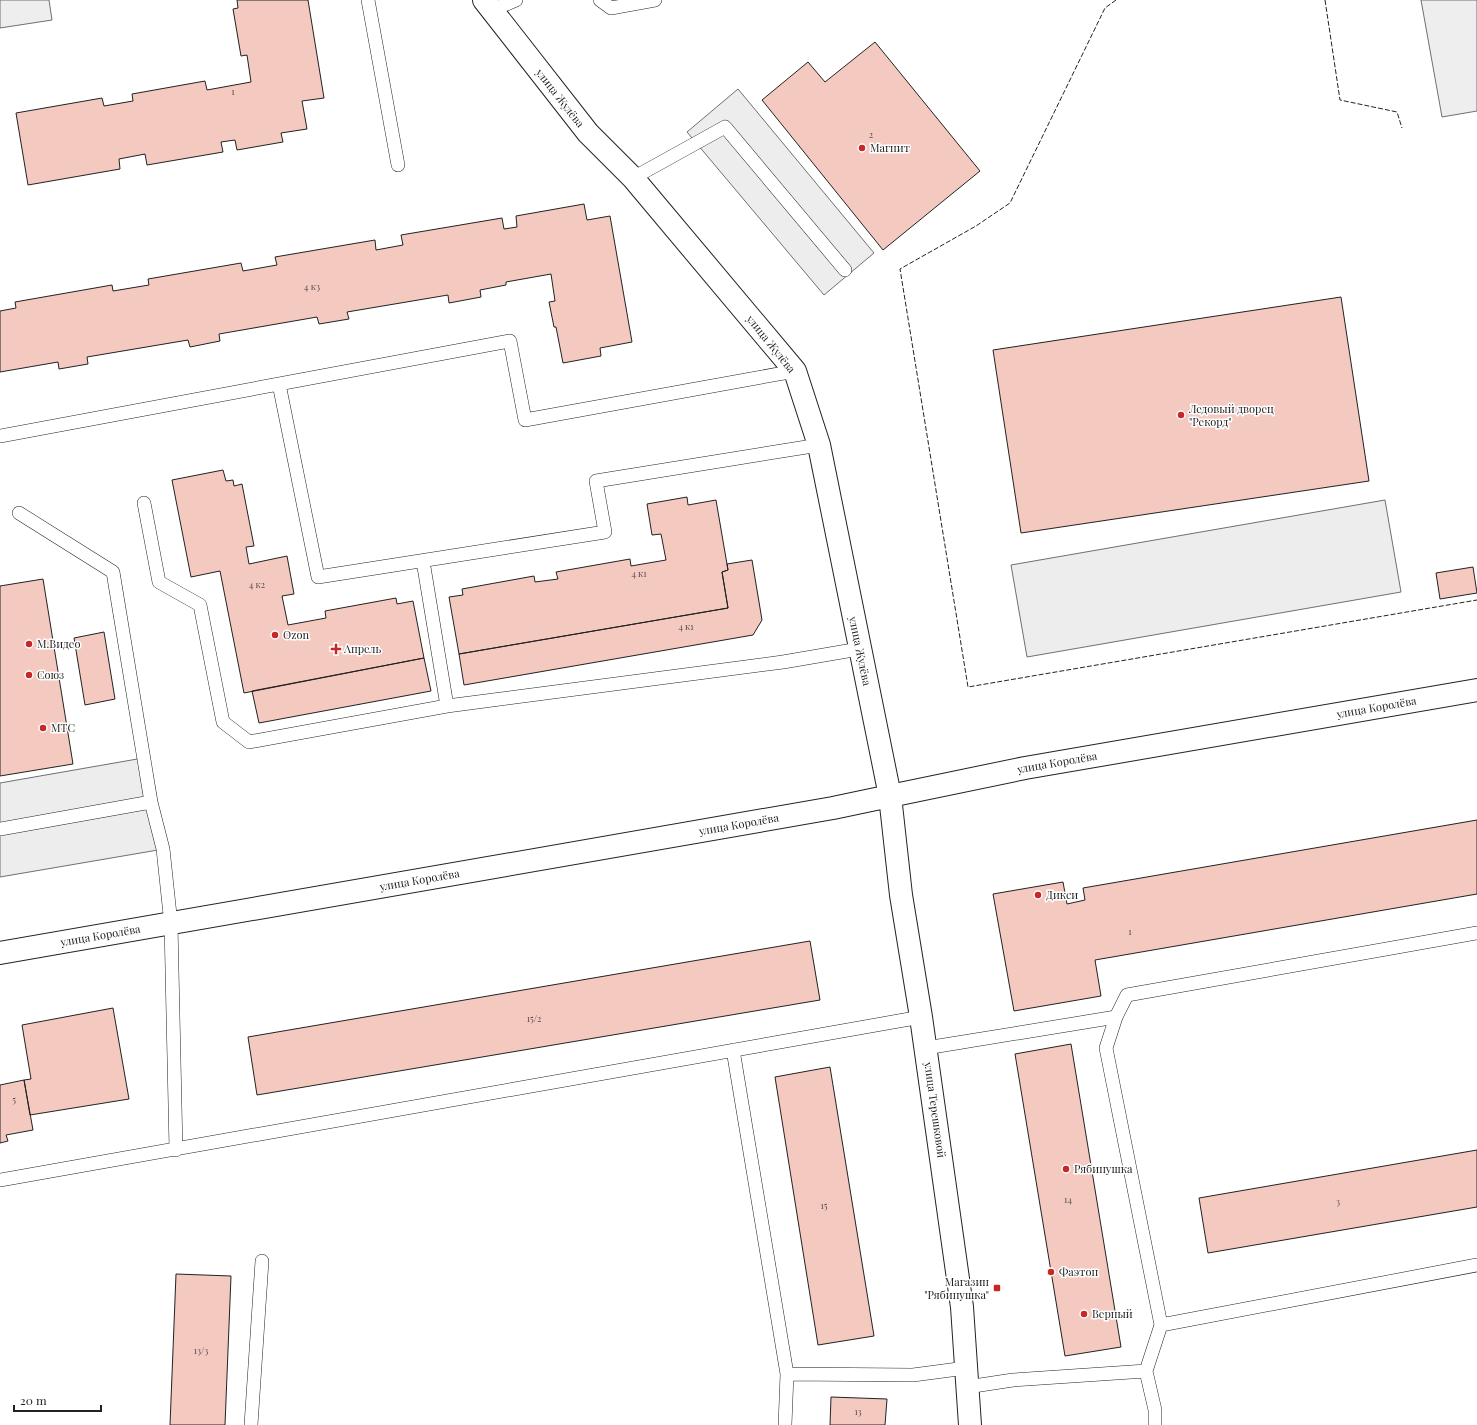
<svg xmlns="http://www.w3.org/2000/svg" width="1477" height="1425" font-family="'Playfair Display',serif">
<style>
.green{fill:#eee;stroke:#6f6f6f}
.parking{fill:#ededed;stroke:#6f6f6f}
.building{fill:#f3c9c0;stroke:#222}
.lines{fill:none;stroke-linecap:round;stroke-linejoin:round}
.service-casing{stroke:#222;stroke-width:14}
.minor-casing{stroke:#222;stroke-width:24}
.secondary-casing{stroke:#222;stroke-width:24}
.service{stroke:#fff;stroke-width:13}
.minor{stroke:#fff;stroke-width:22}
.secondary{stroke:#fff;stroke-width:22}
.fence{stroke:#222;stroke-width:1;stroke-dasharray:5 2;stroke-linecap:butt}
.poi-dot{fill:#c62828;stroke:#fff;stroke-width:1.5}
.labels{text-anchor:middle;stroke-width:3;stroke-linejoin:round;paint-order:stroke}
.number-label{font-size:9px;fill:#564c4a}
.street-label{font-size:11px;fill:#222;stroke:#fff}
.poi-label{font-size:11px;fill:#222;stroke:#fff;text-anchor:start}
</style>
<rect width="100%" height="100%" fill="#fff"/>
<path class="green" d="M0 0H49L52 20 0 28Z
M1421 0H1477V111L1442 117Z"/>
<path class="parking" d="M738 89 874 253 824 295 687 132Z
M1385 500 1401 592 1027 657 1011 565Z
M143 758 158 850 0 877V783Z"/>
<path class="building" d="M237 0H308L324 98 302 101 307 129 281 133 283 142 237 150 235 140 221 142 223 152 147 165 145 154 119 159 120 169 28 185 16 113 102 98 104 106 133 101 132 94 205 81 207 90 251 82 247 55 241 56 233 9 238 8Z
M875 42 980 171 883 250 762 100 808 62 825 82Z
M584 204 587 220 610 216 632 342 600 348 601 356 563 363 556 327H554L549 302 555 301 551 274 506 282V285L480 290 481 297 449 303 448 295 347 312 349 319 319 324 317 317 219 334 220 341 190 347 188 340 87 357 88 364 59 369 58 362 0 372V311L16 308 15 302 112 285 113 291 149 285 148 279 241 263 243 271 277 265 275 257 375 240 376 250 403 245 401 235 502 218 504 229 517 227 516 216Z
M1341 297 1369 481 1021 533 993 350Z
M223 470 226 481 233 480 234 486 242 484 254 546 246 547 249 564 287 556 294 594 282 596 288 625 326 618 325 611 396 598 397 604 413 601 424 658 244 693 220 571 191 577 172 480Z
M687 497 688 505 716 500 728 570 722 572 728 608 459 654 449 597 463 595 462 589 534 576 535 582 558 579 556 572 630 559 631 566 666 560 661 534 652 535 647 504Z
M752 560 762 620 753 635 464 685 459 654 728 608 722 572 728 570 727 564Z
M1473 567 1477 593 1440 599 1436 573Z
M43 579 73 764 0 776V586Z
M104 632 115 699 85 705 74 638Z
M424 658 431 691 259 723 252 691Z
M1477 820V894L1095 960 1101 996 1014 1011 993 894 1063 882 1067 904 1085 900 1083 888Z
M810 941 820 1000 257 1095 248 1037Z
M113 1008 129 1099 30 1115 24 1080 31 1079 22 1025Z
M1071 1044 1121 1347 1065 1356 1015 1054Z
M830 1067 874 1336 818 1345 775 1077Z
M24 1080 33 1130 6 1135 8 1141 0 1143V1085Z
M1477 1150V1207L1208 1253 1199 1198Z
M176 1274 231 1276 225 1425H170Z
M831 1397 887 1399 885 1425H830Z"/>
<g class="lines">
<defs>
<path id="service" d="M368 0 398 165
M600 0 611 8 655 0
M492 10 516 0
M633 178 725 127 845 270
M279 384 318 577 605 532 596 481 819 445
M0 436 510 341 525 420 795 371
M144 503 159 582 200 605 223 722 249 742 447 706 423 561
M19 513 113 572 151 802
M447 706 783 662 859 649
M0 829 151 802 163 849 171 924 176 1150
M1116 1017 1106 1048 1161 1325 1146 1371
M926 1048 1116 1017 1127 995 1477 933
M733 1050 787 1374 785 1425
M0 1180 921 1017
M1161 1325 1477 1265
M787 1374 913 1375 966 1368
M967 1387 1013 1380 1146 1371 1155 1410V1425
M251 1425 262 1261"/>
<g id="minor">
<path id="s1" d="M0 953 833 808 890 796 819 445 795 371 633 178 588 133 484 0"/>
</g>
<g id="secondary">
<path id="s2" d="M970 1425 962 1307 921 1017 901 895 890 796 1025 768 1477 690"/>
</g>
</defs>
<use href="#service" class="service-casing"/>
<use href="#minor" class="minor-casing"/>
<use href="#secondary" class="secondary-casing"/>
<use href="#service" class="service"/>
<use href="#minor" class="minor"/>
<use href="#secondary" class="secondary"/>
<path class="fence" d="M1116 0 1105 8 1010 203 976 226 900 269 968 687 1477 600
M1325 0 1340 100 1397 112 1402 128"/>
</g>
<g class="poi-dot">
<circle cx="862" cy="148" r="4"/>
<circle cx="1181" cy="415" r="4"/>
<circle cx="275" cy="635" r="4"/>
<circle cx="29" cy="644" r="4"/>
<path d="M334 643h4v4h4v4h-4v4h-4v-4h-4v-4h4z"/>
<circle cx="29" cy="675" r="4"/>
<circle cx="43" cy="728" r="4"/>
<circle cx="1038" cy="895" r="4"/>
<circle cx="1066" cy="1169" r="4"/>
<circle cx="1051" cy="1272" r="4"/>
<rect x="993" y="1284" width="8" height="8" rx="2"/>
<circle cx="1084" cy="1314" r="4"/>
</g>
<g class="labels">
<g class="number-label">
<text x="233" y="95">1</text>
<text x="871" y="138">2</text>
<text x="312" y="290">4 к3</text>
<text x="639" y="577">4 к1</text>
<text x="257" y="588">4 к2</text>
<text x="686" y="630">4 к1</text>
<text x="1130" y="935">1</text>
<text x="534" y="1022">15/2</text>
<text x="14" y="1103">5</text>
<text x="1068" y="1203">14</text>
<text x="1338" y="1205">3</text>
<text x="824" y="1209">15</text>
<text x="201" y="1354">13/3</text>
<text x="858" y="1415">13</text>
</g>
<g class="street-label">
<text transform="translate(560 98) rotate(52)" y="4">улица Жулёва</text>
<text transform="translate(771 344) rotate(51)" y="4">улица Жулёва</text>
<text transform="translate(860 651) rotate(78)" y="4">улица Жулёва</text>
<text dy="4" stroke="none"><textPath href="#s2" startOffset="1129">улица Королёва</textPath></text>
<text dy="4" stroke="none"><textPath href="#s2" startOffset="805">улица Королёва</textPath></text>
<text dy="4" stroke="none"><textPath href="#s1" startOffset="750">улица Королёва</textPath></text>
<text dy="4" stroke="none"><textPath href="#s1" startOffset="426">улица Королёва</textPath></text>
<text dy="4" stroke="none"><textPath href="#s1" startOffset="102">улица Королёва</textPath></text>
<text transform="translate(935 1110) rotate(82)" y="4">улица Терешковой</text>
</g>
<g class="poi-label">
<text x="870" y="152">Магнит</text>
<text x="1189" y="413">Ледовый дворец<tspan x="1189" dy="13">"Рекорд"</tspan></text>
<text x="283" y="639">Ozon</text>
<text x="37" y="648">М.Видео</text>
<text x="344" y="653">Апрель</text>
<text x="37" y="679">Союз</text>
<text x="51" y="732">МТС</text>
<text x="1046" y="899">Дикси</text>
<text x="1074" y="1173">Рябинушка</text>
<text x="1059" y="1276">Фаэтон</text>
<text x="989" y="1286" text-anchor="end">Магазин<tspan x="989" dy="13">"Рябинушка"</tspan></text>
<text x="1092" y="1318">Верный</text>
</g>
</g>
<path d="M14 1405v6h87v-6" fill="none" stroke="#222222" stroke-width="2"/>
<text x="20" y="1405" font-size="12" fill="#222222" stroke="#ffffff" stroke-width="3" paint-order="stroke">20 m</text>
</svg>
